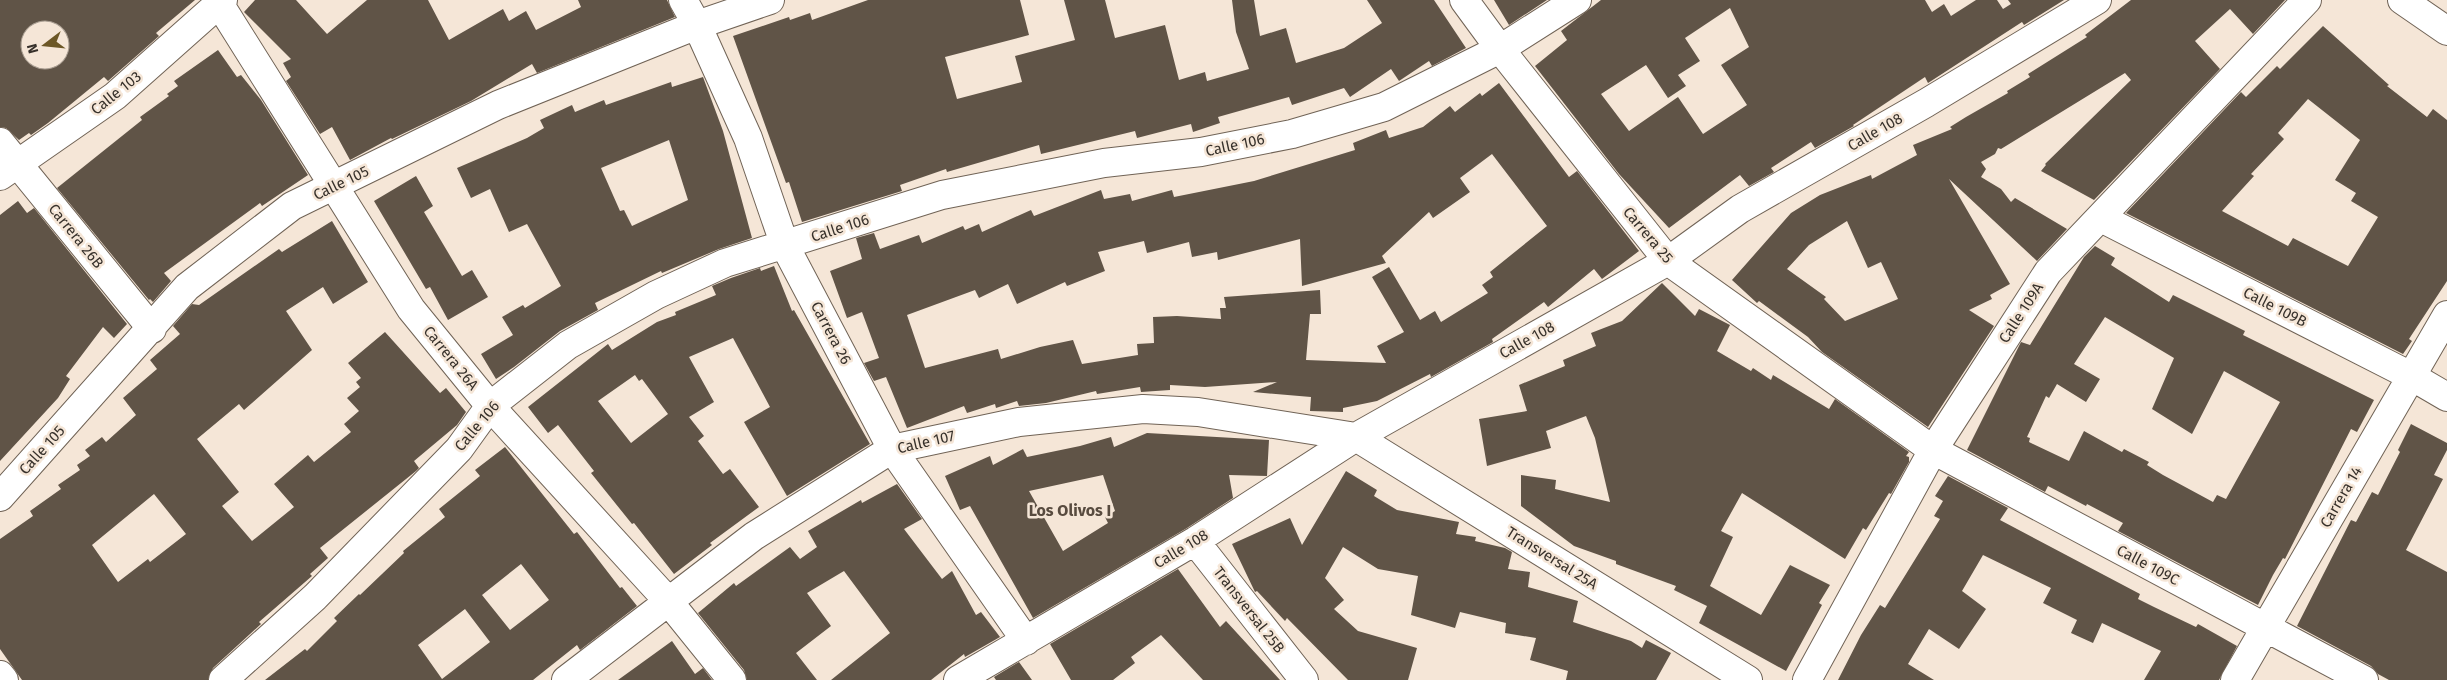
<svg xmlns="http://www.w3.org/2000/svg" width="2447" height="680" font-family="'Fira Sans',sans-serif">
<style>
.building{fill:#605447;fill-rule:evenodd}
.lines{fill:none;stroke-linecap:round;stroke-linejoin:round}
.minor-casing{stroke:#706356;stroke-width:30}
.minor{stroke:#fff;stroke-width:28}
.labels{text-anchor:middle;stroke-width:5;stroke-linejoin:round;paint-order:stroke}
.street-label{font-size:15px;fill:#37312b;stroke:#f5e6d7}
.neighbourhood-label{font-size:16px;font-weight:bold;fill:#584b3f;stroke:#f5e6d7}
</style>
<rect width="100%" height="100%" fill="#f5e6d7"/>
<path class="building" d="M0 0H195L156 33 159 36 108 81 104 77 48 123 31 135 29 133 19 140 6 128 0 127ZM30 30H60V60H30Z
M255 0H296L327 34 367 0H428L449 40 503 9 509 21 526 11 536 30 581 7 578 0H667L675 17 537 73 532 64 471 101 392 139 391 138 350 160 332 127 320 134 286 81 291 77 283 63 291 59 244 12Z
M868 0H1020L1029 35 945 57 957 99 1022 82 1015 56 1075 40 1064 0H1105L1115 38 1165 25 1179 80 1205 72 1207 81 1249 69 1236 32 1232 0H1254L1260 36 1286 28 1296 63 1344 48 1382 23 1367 0H1434L1466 48 1432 66 1429 61 1399 81 1391 69 1350 97 1344 88 1292 105 1289 97 1218 117 1220 123 1193 132 1191 124 1137 138 1135 131 1041 154 1039 145 947 172 946 169 900 185 902 191 802 222 789 182 786 183 733 36 789 17 790 20 810 13 812 20Z
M1494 0H1547L1509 25Z
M1601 0H1925L1932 12 1944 4 1951 16 1976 0H1997L2003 9 2011 4 2008 0H2064L2024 25 2022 22 1928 83 1925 77 1853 125 1854 126 1815 148 1811 142 1771 168 1774 172 1749 186 1740 175 1669 228 1619 174 1535 66 1567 40 1561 31ZM1730 8 1749 47 1721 65 1747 105 1703 134 1678 97 1629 131 1601 94 1646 65 1668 98 1686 86 1678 75 1700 61 1685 38Z
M2131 0H2285L2253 34 2230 9 2195 41 2220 69 2094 200 2041 171 2046 165 2045 164 2131 80 2125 73 2001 149 1998 148 1995 154 1981 162 1986 169 1981 177 2001 189 2011 202 2015 198 2067 229 2037 261 1949 179 2010 284 1990 295 1992 299 1969 310 1994 326 1928 427 1822 352 1808 337 1759 301 1757 303 1732 280 1791 213 1820 195 1871 175 1872 179 1917 155 1913 145 1952 129 1950 127 1966 117 2008 93 2007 91 2030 77 2028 74 2087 37 2085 35ZM1847 221 1868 268 1881 262 1898 299 1845 321 1824 299 1826 297 1787 269 1809 245Z
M2323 26 2389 85 2387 86 2427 117 2433 109 2447 120V281L2409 339 2412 341 2403 354 2126 213 2241 92 2246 97 2277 66 2280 69ZM2308 99 2360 140 2335 180 2356 193 2351 201 2378 217 2348 266 2293 238 2288 246 2222 211 2254 176 2251 174 2284 139 2278 133Z
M218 50 237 77 241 75 261 100 308 175 262 206 260 203 164 273 171 281 153 302 150 299 149 300 57 188 142 120 140 117 169 96 167 94 178 86 174 81Z
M703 77 723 131 752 238 719 249 662 273 661 271 595 303 598 310 560 331 514 367 496 379 481 354 513 335 502 317 523 305 525 308 561 286 527 224 509 232 490 189 471 198 457 168 527 138 544 128 540 120 572 105 575 112 604 100 606 105 671 82 672 87ZM669 140 688 200 632 226 624 210 620 211 601 168Z
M1499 83 1569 177 1577 171 1639 251 1602 279 1594 269 1548 307 1544 302 1492 339 1493 342 1431 377 1430 374 1377 401 1343 408V412L1310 411 1311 397 1253 392 1277 382 1205 387 1170 385V390L1141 392 1140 387 1097 394 1096 391 1046 403 1019 406 1017 401 996 408 995 404 967 413 964 406 907 428 886 377 874 381 864 363 879 358 862 312 847 318 830 271 862 259 856 238 874 233 880 249 919 235 922 243 963 226 965 230 979 224 982 232 1031 210 1034 216 1101 190 1104 199 1130 194 1132 201 1172 190 1174 197 1254 181 1355 150 1353 143 1386 130 1389 138 1423 127 1450 106 1455 112 1480 93 1482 96ZM1492 154 1547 226 1490 272 1493 277 1482 285 1488 293 1441 322 1435 311 1420 320 1389 267 1372 277 1404 332 1377 346 1386 363 1306 360 1310 314H1321L1320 290 1224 297 1226 308H1220L1221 319 1177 316 1153 317 1154 343 1137 344 1138 355 1082 364 1073 340 1040 347 1001 359 998 349 925 368 907 315 975 290 979 298 1008 284 1017 304 1065 282 1067 286 1105 271 1098 252 1144 241 1147 253 1189 242 1192 257 1217 252 1218 260 1300 239 1302 286 1386 263 1382 256 1429 212 1433 218 1470 192 1460 178Z
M416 176 433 206 424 212 462 276 472 270 488 297 448 320 430 287 426 289 374 201Z
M18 201 27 213 34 208 127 324 114 338 103 327 66 376 70 379 58 398 0 461V215Z
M332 221 368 282 333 304 323 287 286 311 312 350 244 410 239 404 197 439 239 492 222 506 252 541 294 507 274 484 308 455 314 462 351 432 344 424 359 411 347 398 360 387 356 382 361 378 348 363 385 332 440 393 446 388 466 412 457 425 414 461 419 468 416 471 320 548 328 558 310 574 312 576 259 622 261 624 213 668 208 680H22L0 649V539L33 516 30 511 61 489 58 485 80 470 77 465 90 456 85 450 102 437 106 442 136 415 123 398 157 369 150 360 180 334 173 326 192 304 199 305 279 249 282 252ZM154 494 186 534 150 562 148 559 118 582 92 545Z
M2095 246 2115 258 2111 265 2169 302 2173 295 2245 331 2243 335 2374 400 2357 432 2351 429 2285 559 2283 558 2273 575 2258 605 2118 531 2123 523 2087 504 2086 506 2048 486 2045 492 1967 450 2021 342 2030 345 2084 257ZM2105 317 2174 358 2152 409 2192 434 2224 371 2280 402 2226 499 2217 495 2213 502 2163 475 2147 465 2149 462 2124 449 2122 452 2084 431 2069 461 2029 442 2030 438 2027 437 2046 396 2049 398 2057 384 2086 402 2100 379 2074 364Z
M774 266 792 311 794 310 870 444 787 496 744 422 770 407 733 338 689 357 714 402 689 417 704 436 698 441 723 474 730 469 759 507 710 543 712 545 674 574 634 523 632 524 591 473 594 471 558 425 548 433 528 407 608 344 612 350 657 322 676 315 675 312 716 295 712 286 731 278 760 268 761 271ZM635 375 639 381 642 379 668 414 631 443 598 401Z
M1662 283 1695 316 1699 309 1730 325 1717 351 1751 371 1753 368 1771 380 1773 375 1829 409 1835 399 1909 452 1906 456 1909 457V462L1891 494 1889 493 1866 530 1863 528 1845 559 1742 493 1721 531 1733 537 1710 586 1761 615 1790 565 1830 585 1819 603 1822 605 1786 671 1699 623 1707 606 1674 590 1676 586 1616 564V561L1574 546 1521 506V475L1556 480 1555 489 1610 502 1595 438 1586 416 1546 431 1551 448 1487 466 1479 419 1527 411 1519 385 1565 366 1563 360 1596 346 1591 333 1622 321Z
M2411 424 2447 443V450L2434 475 2443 479 2406 550 2447 572V680H2389L2378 674 2371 666 2297 626 2351 520 2356 522 2372 492 2378 495 2400 452 2398 450Z
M1147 433 1269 440 1267 476 1229 475 1233 498 1187 528 1033 618 970 506 960 510 945 476 990 456 993 465 1023 449 1027 457 1080 446 1111 437 1114 447ZM1103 475 1115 511 1105 517 1108 523 1063 551 1029 491Z
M505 447 574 534 577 532 620 588 622 587 637 606 580 650 577 645 533 680H265L305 649 307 651 337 621 334 618 359 594 360 595 404 553 403 551 445 517 439 509 480 476 475 470ZM521 564 549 600 510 630 482 595ZM465 609 490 642 442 679 418 645Z
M1346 471 1377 490 1374 496 1397 510 1459 522 1456 534 1476 537 1475 541 1505 548 1512 552 1508 569 1530 572 1528 587 1578 601 1573 622 1631 641 1642 648 1646 640 1671 653 1656 680H1566L1568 671 1530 660 1536 638 1505 633 1506 623 1460 612 1455 628 1411 615 1418 576 1378 569 1343 547 1325 578 1344 600 1334 609 1358 631 1417 648 1408 680H1348L1287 618 1285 621 1257 591 1255 592 1232 544 1290 518 1302 545Z
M1948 476 2008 508 2000 520 2140 594 2138 599 2154 607 2196 627 2198 624 2237 646 2219 680H2144L2161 651 2102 623 2093 643 2071 633 2077 620 2043 603 2051 588 1983 555 1962 591 1986 609 1959 649 1929 629 1908 664 1934 680H1838L1861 635 1880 605 1885 608 1940 519 1934 516 1943 501 1935 496Z
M897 484 922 519 904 529 942 579 952 571 976 615 981 612 1000 637 965 657 964 654 931 680H831L890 633 844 571 807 593 831 626 796 653 817 680H747L744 670 698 613 734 583 736 586 790 547 800 559 817 547 808 531 861 500 862 503Z
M1178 569 1220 627 1226 621 1280 680H1203L1161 635 1131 657 1135 663 1113 680H1071L1050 644Z
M672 641 695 674 703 668 712 680H618Z
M1019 662 1032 680H996L994 677Z"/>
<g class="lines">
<defs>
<path id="minor" d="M217 0 411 309 490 406 669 602 732 680
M683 0 697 25 748 138 785 246 892 449 1026 641
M1464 0 1500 49 1668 261 1933 450 2364 680
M2402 0 2447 31
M0 142 152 329
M0 176 115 96 223 0
M2101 218 2411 376 2447 397
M0 497 187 287 292 206 498 105 697 25 770 0
M1195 541 1304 680
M0 675 4 680
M223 680 315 597 459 449 490 406 568 345 656 295 725 263 942 195 1104 163 1201 152 1292 134 1384 107 1500 49 1577 0
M566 680 754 536 892 449 1019 422 1143 409 1198 412 1356 437 1748 680
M958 680 1195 541 1356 437 1668 261 1740 209 1926 103 2097 0
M1807 680 1933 450 2048 272 2307 0
M2235 680 2447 315"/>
</defs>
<use href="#minor" class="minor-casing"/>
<use href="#minor" class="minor"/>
</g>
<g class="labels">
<g class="street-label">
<text transform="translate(116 93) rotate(-39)" y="5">Calle 103</text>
<text transform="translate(1875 132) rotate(-30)" y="5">Calle 108</text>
<text transform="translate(1235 145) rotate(-12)" y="5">Calle 106</text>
<text transform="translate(341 183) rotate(-26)" y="5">Calle 105</text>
<text transform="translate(840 228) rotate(-18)" y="5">Calle 106</text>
<text transform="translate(1648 235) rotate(50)" y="5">Carrera 25</text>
<text transform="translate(76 236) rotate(51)" y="5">Carrera 26B</text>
<text transform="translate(2275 307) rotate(27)" y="5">Calle 109B</text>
<text transform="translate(2021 313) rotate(-57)" y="5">Calle 109A</text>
<text transform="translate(831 333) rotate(62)" y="5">Carrera 26</text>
<text transform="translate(1527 340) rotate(-29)" y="5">Calle 108</text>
<text transform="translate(451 358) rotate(51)" y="5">Carrera 26A</text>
<text transform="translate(477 426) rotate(-50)" y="5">Calle 106</text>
<text transform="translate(926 442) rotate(-13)" y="5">Calle 107</text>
<text transform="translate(42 450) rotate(-48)" y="5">Calle 105</text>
<text transform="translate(2341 497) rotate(-60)" y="5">Carrera 14</text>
<text transform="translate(1181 549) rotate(-31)" y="5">Calle 108</text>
<text transform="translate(1552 558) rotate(32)" y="5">Transversal 25A</text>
<text transform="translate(2148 565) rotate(28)" y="5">Calle 109C</text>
<text transform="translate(1249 610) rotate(52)" y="5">Transversal 25B</text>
</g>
<g class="neighbourhood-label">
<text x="1070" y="516">Los Olivos I</text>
</g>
</g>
<g transform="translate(45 45) rotate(254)"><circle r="24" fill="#f5e6d7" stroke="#a99e92"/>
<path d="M0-4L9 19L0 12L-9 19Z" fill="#6c5726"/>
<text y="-8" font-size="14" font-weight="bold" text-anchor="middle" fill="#37312b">N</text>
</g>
</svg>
